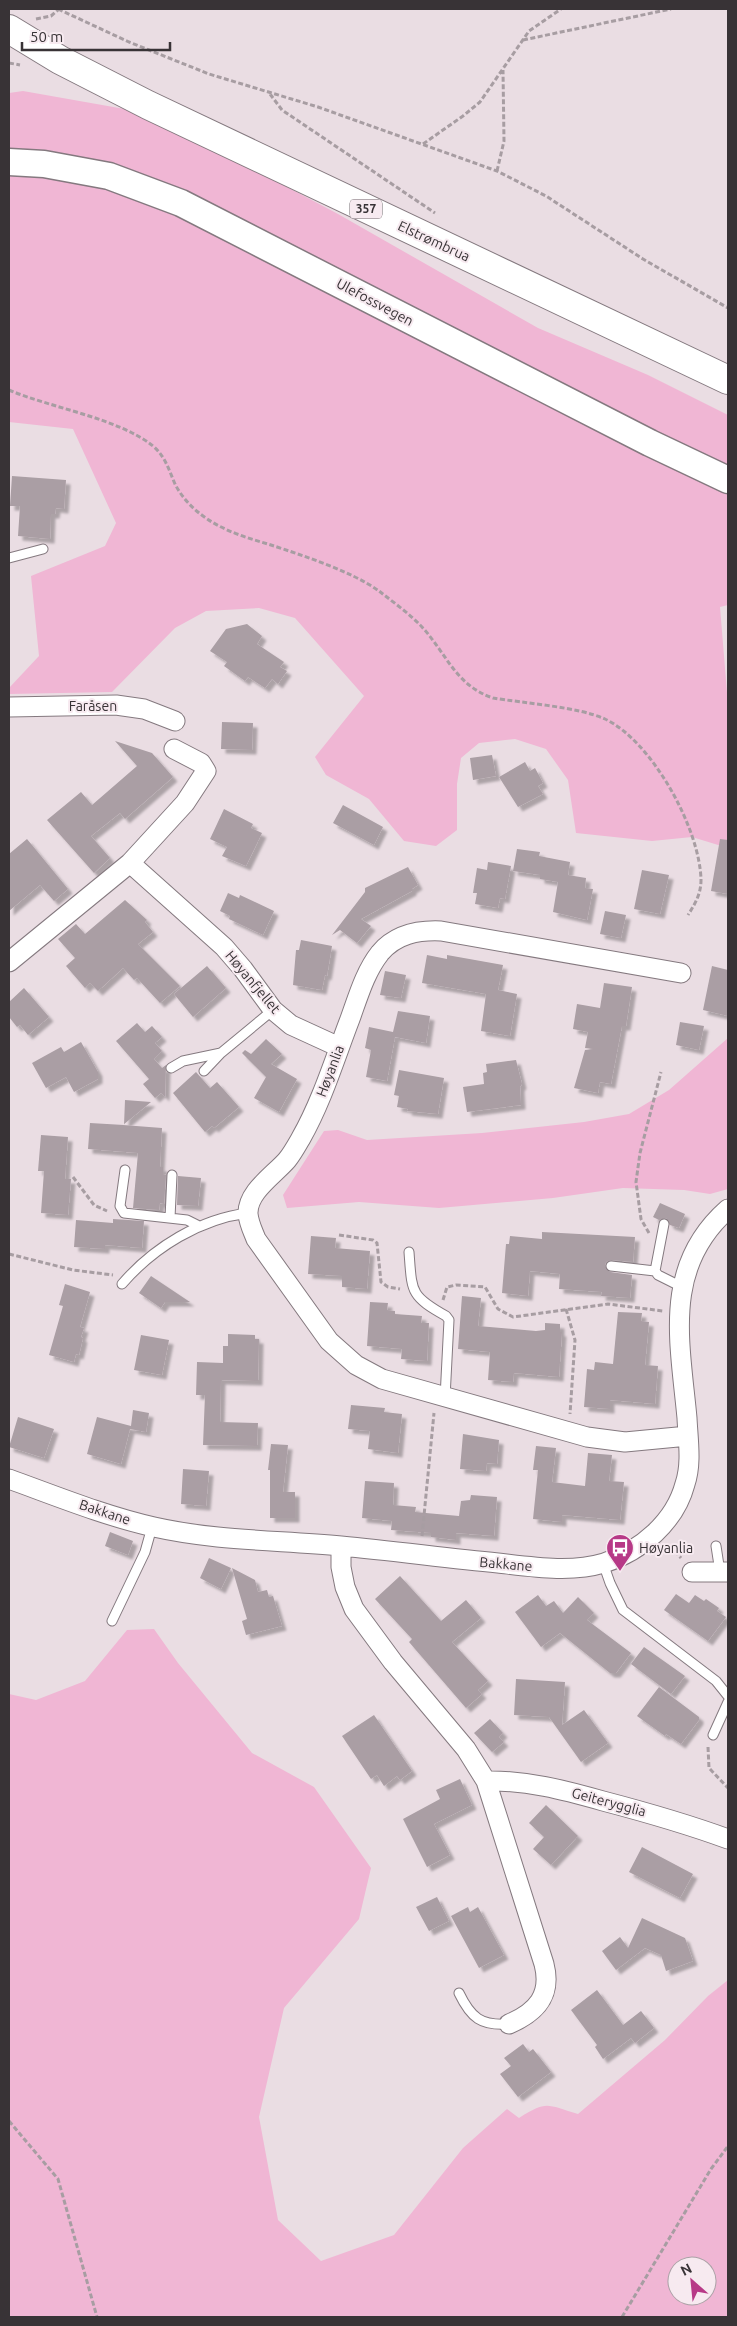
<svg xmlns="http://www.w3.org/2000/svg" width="737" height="2326" font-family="Ubuntu,sans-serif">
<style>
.green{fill:#f0b6d4;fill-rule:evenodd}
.building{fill:#aa9ea4;filter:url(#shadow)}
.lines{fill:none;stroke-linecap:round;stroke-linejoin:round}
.lane-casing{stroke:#84797f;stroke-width:11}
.street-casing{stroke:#84797f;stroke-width:21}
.secondary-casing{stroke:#84797f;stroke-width:29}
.primary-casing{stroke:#84797f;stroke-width:30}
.path{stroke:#a79da2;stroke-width:3;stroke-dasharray:5 2.5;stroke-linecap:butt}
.lane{stroke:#fff;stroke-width:9}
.street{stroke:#fff;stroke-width:19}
.secondary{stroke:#fff;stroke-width:26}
.primary{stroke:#fff;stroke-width:28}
.labels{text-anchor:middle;stroke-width:4;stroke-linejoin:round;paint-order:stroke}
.shield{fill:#f7eaf0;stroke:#716a6e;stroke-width:1}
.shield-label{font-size:12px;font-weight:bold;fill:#383336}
.street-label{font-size:14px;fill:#383336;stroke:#f7eaf0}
.poi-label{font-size:14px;fill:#383336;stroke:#f7eaf0;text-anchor:start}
</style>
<defs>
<filter id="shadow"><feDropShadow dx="4.5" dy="4.5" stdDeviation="1" flood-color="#0004"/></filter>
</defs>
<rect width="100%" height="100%" fill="#eadde3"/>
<path class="green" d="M23 91 136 111 240 162 338 214 538 328 648 375 728 415V605L720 607 728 705V848L692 837 652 841 576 833 568 780 546 749 515 739 479 743 461 758 457 784V830L436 846 404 841 369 799 326 775 315 757 364 696 295 618 259 608 206 611 175 628 112 692 9 694V688L39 656 31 576 105 546 116 523 73 429 9 422V93Z
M728 1038V1189L710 1194 684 1190 623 1188 553 1198 439 1208 359 1202 287 1208 283 1195 324 1131 338 1130 367 1140 482 1133 584 1122 629 1114 669 1090Z
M154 1629 178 1663 252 1753 314 1787 371 1868 359 1919 284 2008 259 2117 278 2220 321 2261 394 2235 463 2148 507 2109 519 2118C548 2100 546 2105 578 2114L665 2040 708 1996 728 1980V2317H9V1694L36 1700 85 1681 127 1630ZM677 2266H707V2296H677Z"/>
<path class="building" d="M12 476 66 480 64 509 56 508 55 514H51L50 539 18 536 20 506H10Z
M247 624 262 636 257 644 284 662 280 667 287 671 278 684 272 679 265 688 248 677 245 681 224 666 227 662 210 651 226 629Z
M222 722 253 723 252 750 221 749Z
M115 741 152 753 173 777 125 819 120 813 91 836 110 858 94 873 47 820 81 792 92 805 137 766Z
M492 755 496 776 473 780 470 758Z
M525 762 530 771 535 768 543 783 538 786 543 794 518 807 499 777Z
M343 805 383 827 374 845 333 823Z
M224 809 253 824 251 828 262 833 246 866 222 856 227 847 210 839Z
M27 839 68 889 54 901 40 885 9 911V854Z
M720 839 728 840V894L711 891Z
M517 849 540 852 539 856 570 862 568 875 586 878 585 888 593 889 587 920 553 912 558 882 540 879V875L513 871Z
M488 862 511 866 505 899 500 898 498 908 475 904 477 893H473L477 868 487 870Z
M408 867 418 885 412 889V891L361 919 371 926 357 943 340 930 332 935 365 892V888Z
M642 870 669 875 660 914 634 909Z
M228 893 239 898 240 895 274 911 263 935 229 919 230 916 220 911Z
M125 900 147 920 145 922 153 932 138 944 180 986 160 1003 137 978 134 980 123 968 98 991 90 983 85 988 66 966 75 958 58 939 76 924 85 934Z
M605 911 626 915 621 938 600 934Z
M301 940 332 946 327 976 325 975 322 990 293 985 296 950H299Z
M427 955 447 959V955L503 965 498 990 517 994 510 1036 481 1031 486 994 422 983Z
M207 966 226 988 193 1017 174 994Z
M712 966 728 970V1016L703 1010Z
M385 971 406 975 401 998 380 995Z
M604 983 632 987 626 1026H622L611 1084 600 1082 598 1093 574 1088 585 1050 593 1049 585 1048 588 1032 573 1029 577 1004 600 1008Z
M24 988 49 1017 28 1035 20 1025 17 1027 9 1017V1002Z
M398 1011 430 1016 426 1043 395 1037 387 1081 366 1077 371 1050 365 1048 369 1027 393 1032Z
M680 1022 704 1026 699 1050 676 1045Z
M137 1023 145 1032 152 1026 162 1037 155 1043 162 1051 154 1059 162 1068 166 1065 165 1097 161 1093 155 1098 143 1084 149 1079 116 1041Z
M266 1039 282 1054 271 1064 297 1079 279 1112 254 1098 266 1077 242 1053 245 1050 251 1054Z
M81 1042 98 1072V1079L74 1092 66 1077 46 1088 32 1063 61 1047 64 1052Z
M516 1060 522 1084 520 1087 521 1105 467 1112 463 1087 484 1084 483 1073 487 1072 486 1064Z
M399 1070 444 1078 438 1114 407 1111 408 1109 397 1107 399 1096 394 1095Z
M196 1072 210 1088 217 1082 239 1107 214 1128 212 1126 205 1132 173 1093Z
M125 1100 151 1102 123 1125 162 1128 160 1167H163V1174L166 1175 164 1204 160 1203 159 1210 133 1208 138 1153 88 1149 90 1123 124 1125Z
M41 1135 68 1137 65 1179H71L68 1215 41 1213 44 1171H38Z
M178 1176 201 1178 198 1206 177 1205Z
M660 1203 685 1214 679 1228 670 1225 666 1218 659 1220 653 1217Z
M113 1219 144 1221 142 1248 105 1245V1249L74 1247 76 1220 113 1223Z
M542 1232 635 1237 633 1262 611 1260 606 1262 605 1266 610 1272 632 1275 630 1298 601 1296 602 1292 559 1289 560 1274 530 1271 528 1296 502 1293 506 1244H509L510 1236 542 1239Z
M311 1236 336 1238 335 1248 370 1251 367 1289 342 1287V1276L308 1274Z
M151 1276 190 1302H165L161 1308 139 1293Z
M65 1284 90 1292 80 1327 84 1328 81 1337 83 1338 79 1355 76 1354 74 1362 49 1355 63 1306 59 1305Z
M462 1296 481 1298 478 1326 536 1331 545 1330V1323L560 1324V1332H562L559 1377 514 1373 513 1382 488 1380 490 1352 458 1349Z
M370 1302 388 1303 387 1310 395 1311V1314L422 1316 421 1323H429L427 1361 401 1359 402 1349 367 1346Z
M618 1312 642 1313 641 1321 649 1322 645 1365 658 1366 655 1404 610 1400V1409L584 1407 587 1369 594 1370 595 1362 613 1364Z
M228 1334 255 1335V1339H259L258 1381 221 1380 220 1422 258 1423 257 1446 203 1445 205 1395H196L197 1362 223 1363V1346H228Z
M141 1335 169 1340 162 1375 134 1370Z
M351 1405 385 1408 384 1412 402 1414 398 1453 368 1449 370 1431 348 1429Z
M133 1410 149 1413 146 1432 130 1429 121 1464 87 1454 97 1417 131 1426Z
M18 1417 54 1429 44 1458 9 1447Z
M463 1434 499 1440 497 1464 487 1463 486 1471 460 1469Z
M271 1444 288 1445 283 1492H295V1518H270V1470H268Z
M536 1446 556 1448 552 1482 585 1486 588 1453 612 1455 609 1481 624 1482 620 1520 562 1515V1522L533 1519 538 1470H533Z
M183 1469 209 1471 206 1506 181 1504Z
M365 1481 394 1483 393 1505 416 1507 415 1512 459 1516 461 1501 470 1500 471 1495 497 1497 494 1536 456 1533V1540L431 1537V1533L391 1530 392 1521 362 1518Z
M110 1532 133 1541 128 1555 105 1546Z
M209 1558 231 1568 221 1589 200 1578Z
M232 1568 255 1580 258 1592 267 1590 269 1597 273 1596 282 1626 246 1635 242 1621 247 1619Z
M400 1576 441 1621 466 1600 481 1618 452 1642 488 1681 478 1690 482 1694 466 1708 409 1642 412 1639 375 1599Z
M676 1594 689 1603 695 1595 704 1601 706 1599 719 1608 717 1611 726 1617 708 1641 664 1610Z
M538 1595 546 1606 554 1601 563 1613 578 1597 594 1613 587 1620 631 1653 616 1673H610L560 1633 541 1647 515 1612Z
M644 1647 685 1676 671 1694 631 1664Z
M516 1679 565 1682 562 1725 584 1710 608 1743 581 1762 549 1717 514 1715Z
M659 1687 699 1717V1720L681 1744 666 1734 665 1736 637 1716Z
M374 1715 412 1771 400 1780 397 1776 384 1786 377 1775 371 1779 342 1736Z
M490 1719 503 1733 499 1737 504 1742 492 1752 474 1733Z
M460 1779 472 1805 434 1824 450 1855 427 1867 403 1819 440 1799 436 1790Z
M546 1805 578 1836 551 1865 533 1849 544 1837 529 1823Z
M642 1847 693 1874 680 1898 629 1872Z
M437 1897 449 1921 429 1931 416 1907Z
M468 1907 470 1912 478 1907 504 1955 479 1968 451 1916Z
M642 1918 685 1938 693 1961 666 1971 661 1955 645 1948 616 1970 602 1951 620 1937 628 1948Z
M597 1990 623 2025 641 2011 654 2028 635 2043 631 2038 603 2059 595 2047 597 2045 571 2010Z
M523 2044 529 2052 533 2049 551 2072 518 2097 500 2074 511 2066 504 2058Z"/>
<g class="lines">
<defs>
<path id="lane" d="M9 558 43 549
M171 1068 183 1061 221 1053
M204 1071 221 1053 273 1010
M125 1170 120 1206 124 1213 187 1220 199 1226
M170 1218 172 1175
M664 1224 655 1271 658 1275 682 1287
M409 1252C412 1292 410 1296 446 1316L449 1320 445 1398
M611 1266 655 1271
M122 1284C154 1247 200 1219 248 1213
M716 1546 720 1572
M603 1563 610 1583 623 1610 716 1681 728 1696
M112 1621 145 1552 152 1527
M713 1735 728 1702
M459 1993C471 2018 481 2026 509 2024"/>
<path id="street" d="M9 707 116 705 144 709 175 721
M130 863 224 947 243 969 273 1010 291 1025 339 1047
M9 962 130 863 185 803 206 771 201 763 174 749
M681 973 441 931C418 930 396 934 380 953 365 972 358 997 350 1019 335 1058 322 1101 301 1138 297 1145 292 1154 287 1160 274 1175 247 1192 248 1214 249 1224 253 1231 256 1239L329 1341 356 1365 382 1379 587 1437 625 1442 688 1436
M9 1479C56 1496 105 1516 154 1527 216 1541 278 1540 341 1546 394 1551 446 1558 498 1563 533 1567 571 1573 604 1563 641 1551 675 1522 685 1484 692 1463 688 1440 687 1418 680 1342 662 1267 728 1209
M341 1546V1567L345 1587 354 1609 393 1662 466 1749 486 1781 544 1964C552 1995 537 2012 509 2024
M692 1572H728
M486 1781C526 1780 564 1790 603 1801 645 1812 687 1824 728 1839"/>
<path id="secondary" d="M9 162 44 164 109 176 181 203 650 443 728 480"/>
<path id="primary" d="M9 29 60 60 148 105 728 380"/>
</defs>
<use href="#lane" class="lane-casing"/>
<use href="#street" class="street-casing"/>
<use href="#secondary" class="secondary-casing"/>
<use href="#primary" class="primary-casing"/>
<path class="path" d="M58 9 129 42 209 74 318 107 497 171 546 196 643 259 728 308
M36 19 51 16 59 9
M523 40 671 9
M9 63 20 65
M270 94 282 110 435 213
M423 144 463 116 480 102 529 31 561 9
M497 171 504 141 503 70
M9 390C51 408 118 418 153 446 165 456 169 470 175 484 183 500 197 513 212 522 230 533 251 539 271 545 304 556 351 571 379 591 393 602 410 614 422 627 447 654 455 685 493 698 523 703 579 707 605 719 652 741 700 829 701 880 701 894 695 904 688 915
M73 1177 94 1205 107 1211
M649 1233 641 1219 636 1182 640 1153 661 1072
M339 1235 373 1240 377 1243 381 1282 388 1287 400 1289
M9 1254 73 1270 113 1275
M443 1300 447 1287 456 1285 485 1287 498 1309 513 1317 608 1304 663 1311
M566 1309 575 1340 570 1414
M422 1536 434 1413
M670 1545 681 1558
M708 1747 709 1768 728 1788
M9 2121 58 2179 97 2317
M622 2317 711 2169 728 2146"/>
<use href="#lane" class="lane"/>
<use href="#street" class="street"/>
<use href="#secondary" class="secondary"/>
<use href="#primary" class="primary"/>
</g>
<defs>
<symbol id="bus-pin" viewBox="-11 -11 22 30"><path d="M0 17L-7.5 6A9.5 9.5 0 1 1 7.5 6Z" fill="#b73987" stroke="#f7eaf0"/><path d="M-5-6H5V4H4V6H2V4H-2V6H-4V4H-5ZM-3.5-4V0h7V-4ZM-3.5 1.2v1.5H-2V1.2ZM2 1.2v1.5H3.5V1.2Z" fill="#fff"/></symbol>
</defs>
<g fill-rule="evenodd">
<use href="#bus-pin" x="604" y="1532" width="32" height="43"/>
</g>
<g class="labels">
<rect class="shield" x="350" y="199.5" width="32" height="19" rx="4"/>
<g class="shield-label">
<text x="366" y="213">357</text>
</g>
<g class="street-label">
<text transform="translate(434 241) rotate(25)" y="5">Elstrømbrua</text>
<text transform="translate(375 302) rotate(28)" y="5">Ulefossvegen</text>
<text x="93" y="711">Faråsen</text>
<text transform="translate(253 982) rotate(50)" y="5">Høyanfjellet</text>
<text transform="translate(330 1071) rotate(-69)" y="5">Høyanlia</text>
<text transform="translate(105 1512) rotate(18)" y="5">Bakkane</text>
<text transform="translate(506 1564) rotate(5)" y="5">Bakkane</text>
<text transform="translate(609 1802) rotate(15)" y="5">Geiterygglia</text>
</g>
<g class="poi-label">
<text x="639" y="1553">Høyanlia</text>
</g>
</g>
<rect width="737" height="2326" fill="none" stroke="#383336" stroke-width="20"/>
<g transform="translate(692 2281) rotate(333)"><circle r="24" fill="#f7eaf0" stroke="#aba1a6"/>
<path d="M0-4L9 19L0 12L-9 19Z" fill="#b73987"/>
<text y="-8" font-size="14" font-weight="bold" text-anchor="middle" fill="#383336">N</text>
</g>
<path d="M22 42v8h148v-8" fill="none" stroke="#383336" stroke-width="2.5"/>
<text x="30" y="42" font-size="15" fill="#383336" stroke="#f7eaf0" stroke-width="4" paint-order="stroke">50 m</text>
</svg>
